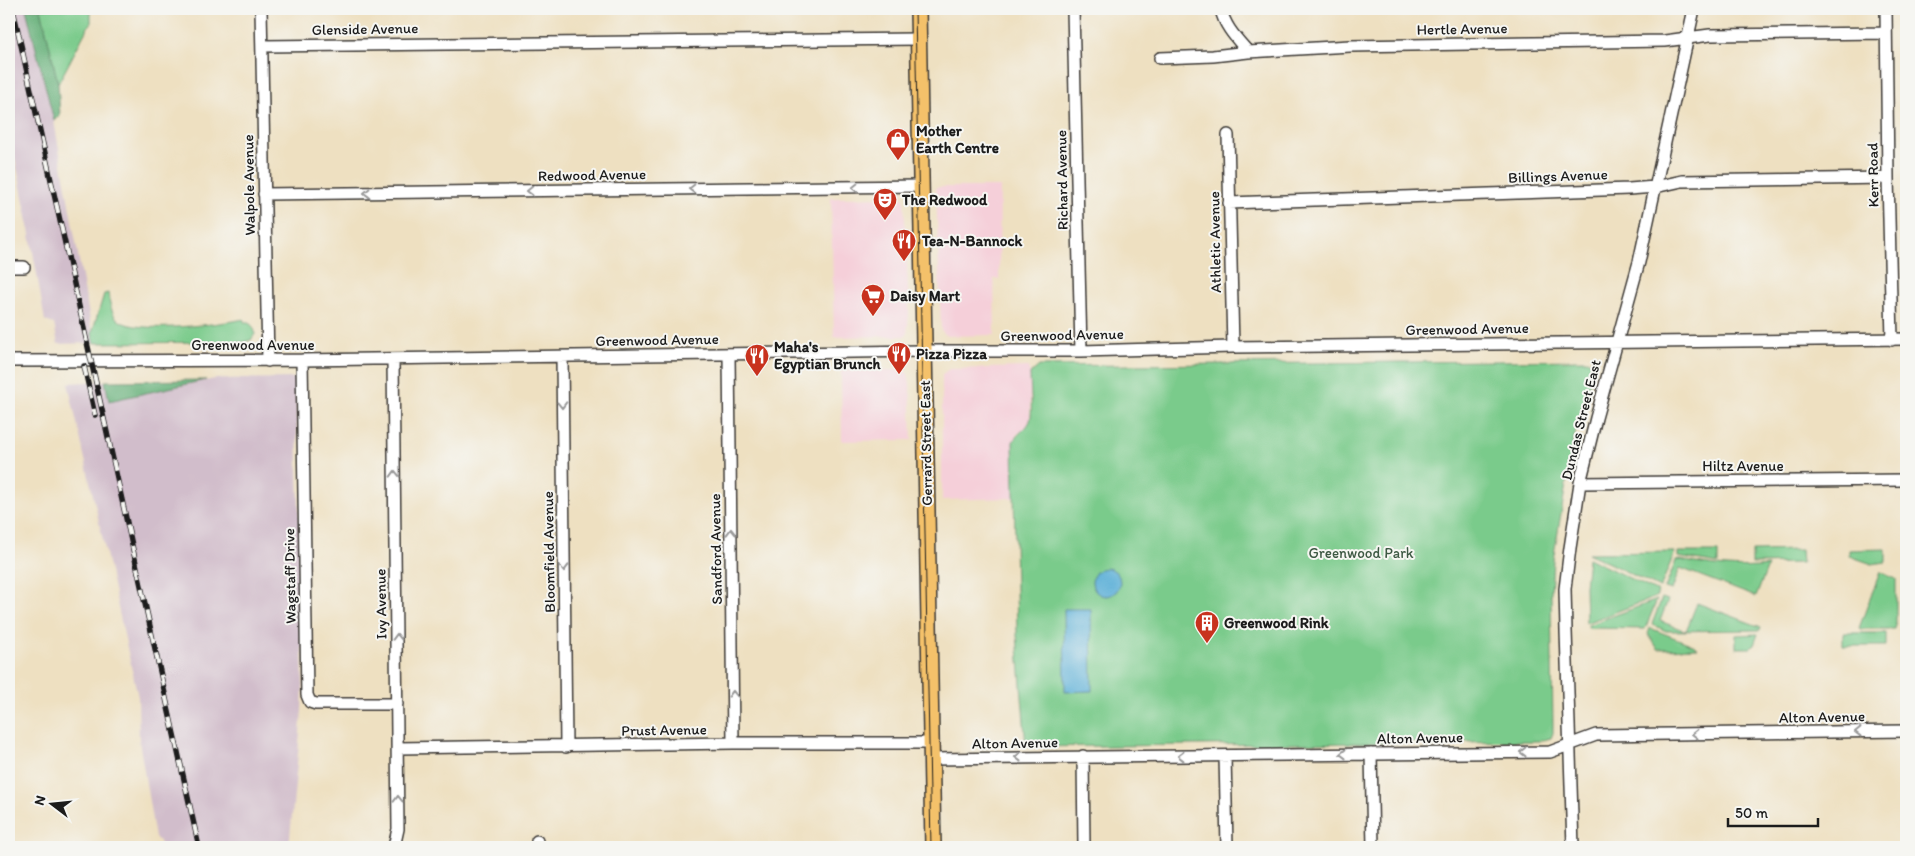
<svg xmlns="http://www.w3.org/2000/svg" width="1915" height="856" font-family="Itim,sans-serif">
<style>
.built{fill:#f5cfd9}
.industrial{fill:#d1bdcb}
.green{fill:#7acb8b;stroke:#4b7454}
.forest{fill:#63af77;stroke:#40664a}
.water{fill:#5db0d8;stroke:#3c667a}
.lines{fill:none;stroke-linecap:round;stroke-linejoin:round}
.minor-casing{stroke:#3c3935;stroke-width:14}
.major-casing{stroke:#3c3935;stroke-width:18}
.minor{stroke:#fff;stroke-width:11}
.major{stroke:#f4c16a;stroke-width:15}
.tram{stroke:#1c1c1c;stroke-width:1}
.rail-casing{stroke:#1c1c1c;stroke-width:5.5}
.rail{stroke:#f6f6f2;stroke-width:4;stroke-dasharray:11;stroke-linecap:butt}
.oneway{stroke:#999}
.labels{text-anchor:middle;stroke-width:4;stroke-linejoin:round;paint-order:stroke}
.street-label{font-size:15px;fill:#1c1c1c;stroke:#f6f6f2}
.poi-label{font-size:15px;font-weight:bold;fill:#1c1c1c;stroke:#f6f6f2;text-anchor:start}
.park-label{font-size:15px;fill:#3d5943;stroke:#f6f6f2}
</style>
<rect width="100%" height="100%" fill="#f6f6f2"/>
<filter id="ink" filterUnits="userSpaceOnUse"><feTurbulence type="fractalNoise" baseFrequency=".02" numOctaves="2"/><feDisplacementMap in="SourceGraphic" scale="10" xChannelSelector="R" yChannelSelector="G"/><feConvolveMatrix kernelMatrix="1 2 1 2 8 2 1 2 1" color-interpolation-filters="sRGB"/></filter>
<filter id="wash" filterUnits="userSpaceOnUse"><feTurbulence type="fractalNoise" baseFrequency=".0096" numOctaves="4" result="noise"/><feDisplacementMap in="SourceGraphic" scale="20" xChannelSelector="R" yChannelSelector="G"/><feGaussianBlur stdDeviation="1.12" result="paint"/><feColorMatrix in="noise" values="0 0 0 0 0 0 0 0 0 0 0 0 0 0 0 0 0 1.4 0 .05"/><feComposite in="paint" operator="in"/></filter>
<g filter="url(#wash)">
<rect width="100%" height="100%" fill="#eee0c1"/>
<path class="built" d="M936 187H1000L999 279H994L995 335 947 336 941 330Z
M900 197 904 199 909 313 907 334 904 336 834 337 831 198Z
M1028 367 1030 374V420L1025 429 1017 434 1013 442 1014 498 942 500V375L945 372 949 369Z
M903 370 908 374 910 384 912 440 842 441 841 371Z"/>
<path class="industrial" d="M9 9H26L54 121 94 343 58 344 54 324 45 321 27 217 9 128Z
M296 378 303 687 302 711 289 847H161L160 841 155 838 139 740 138 697 68 383 105 381 109 400 215 379Z"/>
<path class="green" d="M41 9H91V24L88 27 58 84Z
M108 293C110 303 111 315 120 321 137 334 221 324 244 319V322C251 323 255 327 255 334L251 340 244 342 94 343 92 333 104 294Z
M1587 360 1594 364V369L1574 438 1553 560 1551 593 1553 724V733L1551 738 1539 741 1026 747 1017 635 1013 442C1017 433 1026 430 1030 421 1033 413 1030 384 1030 374L1039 366Z
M1886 549V562L1872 564 1849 556V550Z
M1801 550 1802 563 1752 564V551Z
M1675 552 1660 588 1588 553Z
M1678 552H1718V564L1678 557Z
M1588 558 1658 592 1656 597 1586 623 1585 586Z
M1680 560C1710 566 1737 570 1768 566L1756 597 1680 568 1672 590 1665 588 1676 561Z
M1880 572 1896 579V622L1894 629H1861L1859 628Z
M1662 598 1668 600 1660 621 1686 631 1697 603 1761 627 1760 630 1666 631 1652 624Z
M1657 600 1645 629 1588 628V625Z
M1650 628 1693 645 1698 648 1658 649 1648 634Z
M1843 633H1886V646H1843Z
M1758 634 1754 645 1751 648H1736V635Z"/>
<path class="forest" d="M26 9H41L58 84 60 115 54 121Z
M206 380 109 401 105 381Z"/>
<path class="water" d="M1092 582a14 14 0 1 1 28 0a14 14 0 1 1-28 0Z
M1064 609H1091L1092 691 1065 692Z"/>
</g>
<g filter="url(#ink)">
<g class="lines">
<defs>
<path id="minor" d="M261 9 268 361
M1073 9 1081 351
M1221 9C1224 26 1237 39 1248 52
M1886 9 1888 178 1892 340
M263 46 918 39
M1160 58 1213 56 1248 52 1350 46 1665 41 1710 35 1886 33
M1228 135 1233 347
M264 194 921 186
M1229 203 1629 189 1655 187 1682 181 1888 178
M9 267H24
M729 354 733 743
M562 357 566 747
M393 359 398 829 394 847
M302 360 307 695 310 702 316 704H397
M9 361 302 360 921 351H1081L1233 347 1906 339
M1580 483 1906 480
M398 748 733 743H932
M1371 754 1373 847
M1083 756 1084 847
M1225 756 1227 847
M932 759 1550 752 1596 735 1906 731
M537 841V847
M1573 847 1566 631 1565 589 1570 548 1580 483 1596 418 1639 262 1694 9"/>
<path id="major" d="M918 9 933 847"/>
</defs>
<use href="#minor" class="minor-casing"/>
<use href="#major" class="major-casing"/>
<use href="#minor" class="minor"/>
<use href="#major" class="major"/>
<path class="tram" d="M915 9 931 847"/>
<defs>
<path id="rail" d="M13 9 199 847
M84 366 95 415"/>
</defs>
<use href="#rail" class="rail-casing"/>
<use href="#rail" class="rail"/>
</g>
<defs><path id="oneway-chevron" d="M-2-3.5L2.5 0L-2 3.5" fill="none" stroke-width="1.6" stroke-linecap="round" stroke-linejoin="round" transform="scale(1.25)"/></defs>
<g class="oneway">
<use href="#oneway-chevron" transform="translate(855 188) rotate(179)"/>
<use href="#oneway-chevron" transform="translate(692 189) rotate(179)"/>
<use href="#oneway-chevron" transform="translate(530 191) rotate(179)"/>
<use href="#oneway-chevron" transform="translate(367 193) rotate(179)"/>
<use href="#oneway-chevron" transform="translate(562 405) rotate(89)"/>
<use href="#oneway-chevron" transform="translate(395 474) rotate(-91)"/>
<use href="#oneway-chevron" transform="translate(731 532) rotate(-91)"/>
<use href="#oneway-chevron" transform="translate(564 568) rotate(89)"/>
<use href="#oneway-chevron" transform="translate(397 637) rotate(-91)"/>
<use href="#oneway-chevron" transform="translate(733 694) rotate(-91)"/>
<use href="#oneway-chevron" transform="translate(1858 732) rotate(179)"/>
<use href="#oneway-chevron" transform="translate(1695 734) rotate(179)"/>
<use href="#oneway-chevron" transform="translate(1523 752) rotate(179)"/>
<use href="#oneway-chevron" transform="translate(1343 754) rotate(179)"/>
<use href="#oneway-chevron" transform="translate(1181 756) rotate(-180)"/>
<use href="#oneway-chevron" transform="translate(1018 757) rotate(179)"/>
<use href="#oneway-chevron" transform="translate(398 799) rotate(-91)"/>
</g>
</g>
<defs>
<symbol id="shop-pin" viewBox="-11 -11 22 30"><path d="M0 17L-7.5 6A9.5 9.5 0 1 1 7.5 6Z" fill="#c8321e" stroke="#f6f6f2"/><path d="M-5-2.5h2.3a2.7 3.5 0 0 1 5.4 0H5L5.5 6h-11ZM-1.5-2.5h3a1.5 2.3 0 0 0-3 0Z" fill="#fff"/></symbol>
<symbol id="theatre-pin" viewBox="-11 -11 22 30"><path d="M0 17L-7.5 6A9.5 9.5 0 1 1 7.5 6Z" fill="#c8321e" stroke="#f6f6f2"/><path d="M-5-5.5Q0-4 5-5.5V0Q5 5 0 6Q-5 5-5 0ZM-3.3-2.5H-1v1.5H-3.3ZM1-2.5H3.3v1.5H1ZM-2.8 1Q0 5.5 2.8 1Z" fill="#fff"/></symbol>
<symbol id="restaurant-pin" viewBox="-11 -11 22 30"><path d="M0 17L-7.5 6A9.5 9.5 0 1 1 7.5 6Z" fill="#c8321e" stroke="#f6f6f2"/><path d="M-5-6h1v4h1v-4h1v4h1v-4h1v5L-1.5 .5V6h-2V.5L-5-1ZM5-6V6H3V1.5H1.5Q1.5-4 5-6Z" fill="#fff"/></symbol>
<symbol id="supermarket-pin" viewBox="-11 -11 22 30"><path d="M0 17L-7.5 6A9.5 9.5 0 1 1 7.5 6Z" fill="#c8321e" stroke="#f6f6f2"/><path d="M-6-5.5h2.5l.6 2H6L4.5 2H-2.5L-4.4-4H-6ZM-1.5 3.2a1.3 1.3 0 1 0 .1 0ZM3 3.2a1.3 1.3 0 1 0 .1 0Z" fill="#fff"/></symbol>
<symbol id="building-pin" viewBox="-11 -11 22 30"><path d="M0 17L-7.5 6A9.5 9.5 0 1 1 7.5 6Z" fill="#c8321e" stroke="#f6f6f2"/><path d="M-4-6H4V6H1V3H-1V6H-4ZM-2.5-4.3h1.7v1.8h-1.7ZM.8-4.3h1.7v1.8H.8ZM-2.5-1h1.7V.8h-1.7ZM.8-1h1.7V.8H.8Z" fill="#fff"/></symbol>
</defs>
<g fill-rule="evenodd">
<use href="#shop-pin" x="884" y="126" width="28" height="38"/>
<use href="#theatre-pin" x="871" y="186" width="28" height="38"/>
<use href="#restaurant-pin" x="890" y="227" width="28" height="38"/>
<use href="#supermarket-pin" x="859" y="282" width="28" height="38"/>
<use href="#restaurant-pin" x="885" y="340" width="28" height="38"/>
<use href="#restaurant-pin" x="743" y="342" width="28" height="38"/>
<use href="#building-pin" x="1193" y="609" width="28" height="38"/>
</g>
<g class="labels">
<g class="street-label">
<text transform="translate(365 29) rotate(-1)" y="5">Glenside Avenue</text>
<text transform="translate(1462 29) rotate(-1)" y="5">Hertle Avenue</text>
<text transform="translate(592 175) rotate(-1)" y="5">Redwood Avenue</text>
<text transform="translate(1873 175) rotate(-91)" y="5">Kerr Road</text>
<text transform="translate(1558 176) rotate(-2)" y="5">Billings Avenue</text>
<text transform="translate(1062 180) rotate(-91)" y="5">Richard Avenue</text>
<text transform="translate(249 185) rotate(-91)" y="5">Walpole Avenue</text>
<text transform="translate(1215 242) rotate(-91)" y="5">Athletic Avenue</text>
<text transform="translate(1467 329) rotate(-1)" y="5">Greenwood Avenue</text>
<text transform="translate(1062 335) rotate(-1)" y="5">Greenwood Avenue</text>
<text transform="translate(657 340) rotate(-1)" y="5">Greenwood Avenue</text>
<text x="253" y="350">Greenwood Avenue</text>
<text transform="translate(1581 420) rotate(-76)" y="5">Dundas Street East</text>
<text transform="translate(926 443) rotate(-91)" y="5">Gerrard Street East</text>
<text x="1743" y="471">Hiltz Avenue</text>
<text transform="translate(716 549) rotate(-91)" y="5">Sandford Avenue</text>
<text transform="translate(549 552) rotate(-91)" y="5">Bloomfield Avenue</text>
<text transform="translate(290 576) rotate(-91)" y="5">Wagstaff Drive</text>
<text transform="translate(381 604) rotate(-91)" y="5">Ivy Avenue</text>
<text transform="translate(1822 717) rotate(-1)" y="5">Alton Avenue</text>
<text transform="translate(664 730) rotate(-1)" y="5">Prust Avenue</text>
<text transform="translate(1420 738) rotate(-1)" y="5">Alton Avenue</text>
<text transform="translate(1015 743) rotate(-1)" y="5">Alton Avenue</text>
</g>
<g class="poi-label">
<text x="916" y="136">Mother<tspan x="916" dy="17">Earth Centre</tspan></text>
<text x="902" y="205">The Redwood</text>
<text x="922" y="246">Tea-N-Bannock</text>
<text x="890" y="301">Daisy Mart</text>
<text x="774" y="352">Maha's<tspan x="774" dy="17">Egyptian Brunch</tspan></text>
<text x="916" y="359">Pizza Pizza</text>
<text x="1224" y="628">Greenwood Rink</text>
</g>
<g class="park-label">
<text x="1361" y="558">Greenwood Park</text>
</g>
</g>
<rect width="1915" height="856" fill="none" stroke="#f6f6f2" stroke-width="30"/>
<g transform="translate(52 804) rotate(286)" stroke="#f6f6f2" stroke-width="4" paint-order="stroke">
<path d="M0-4L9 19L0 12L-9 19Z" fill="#1c1c1c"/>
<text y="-8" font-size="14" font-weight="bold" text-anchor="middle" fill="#1c1c1c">N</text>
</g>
<path d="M1728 818v8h90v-8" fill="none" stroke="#1c1c1c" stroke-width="2.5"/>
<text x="1735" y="818" font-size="15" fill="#1c1c1c" stroke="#f6f6f2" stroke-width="4" paint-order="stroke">50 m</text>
</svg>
